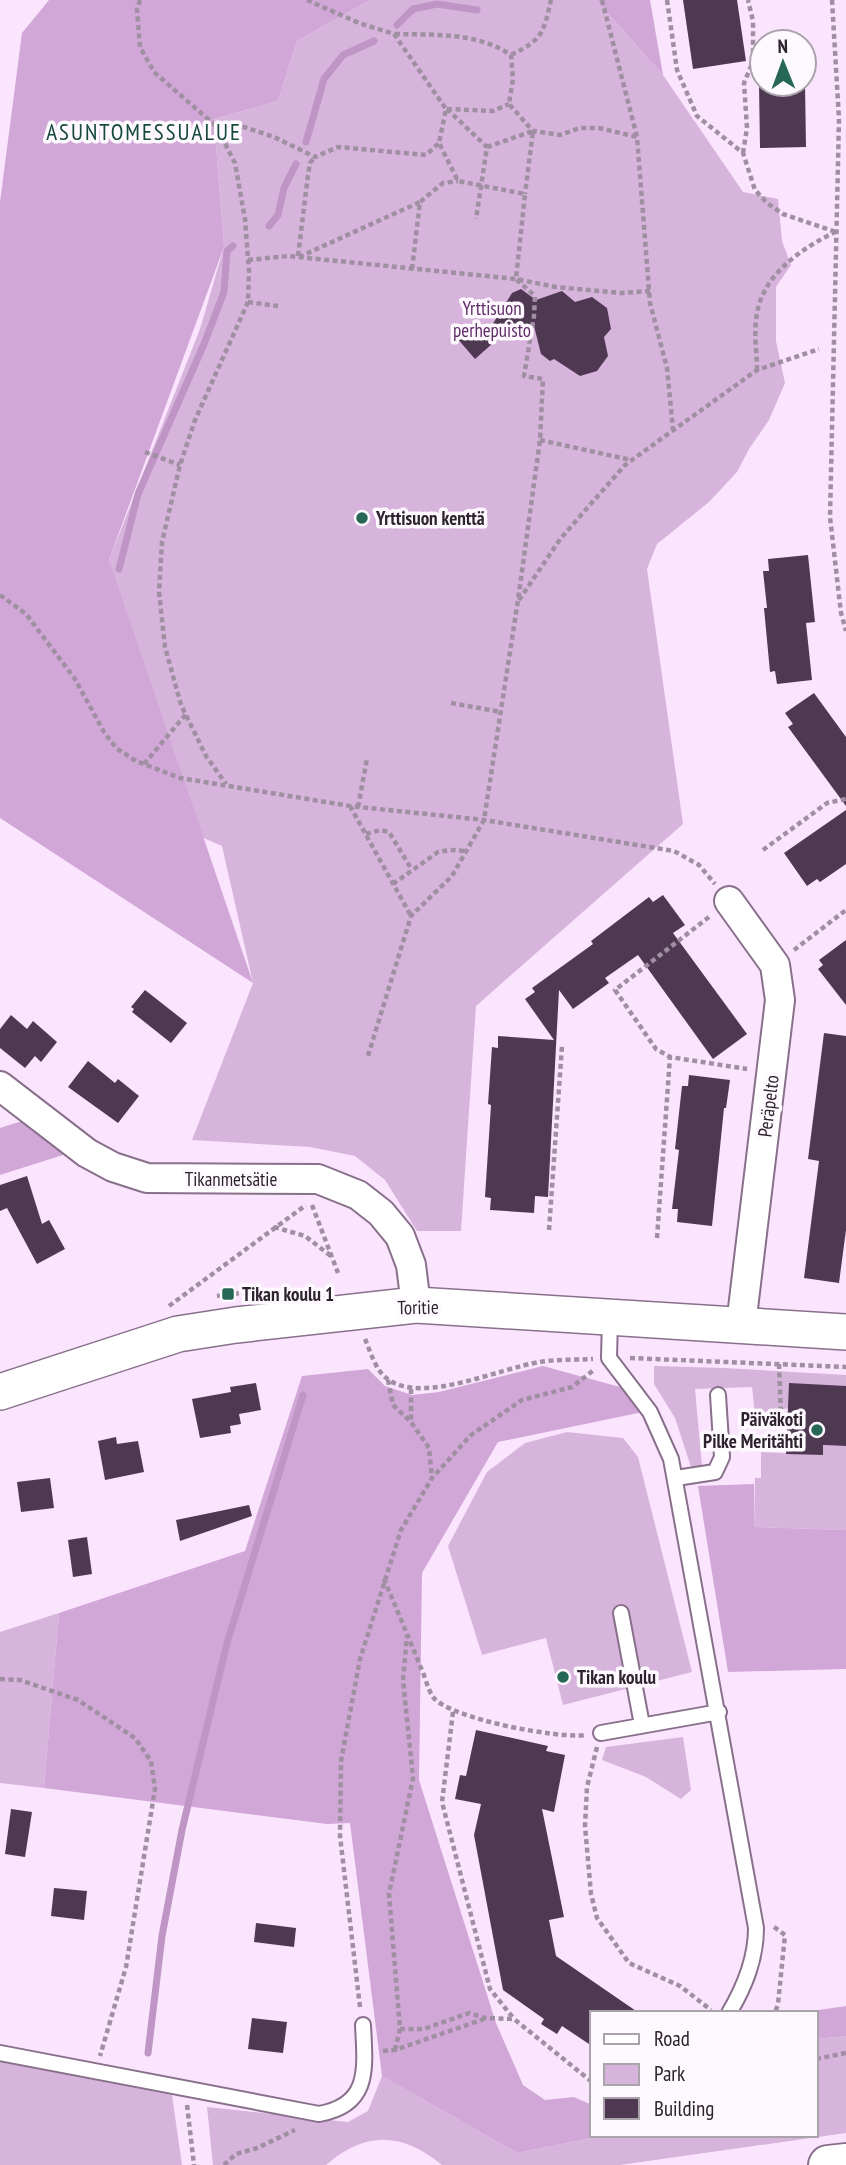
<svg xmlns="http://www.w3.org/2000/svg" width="846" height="2165" font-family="'PT Sans Narrow',sans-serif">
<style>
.green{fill:#d7b4dc}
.forest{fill:#d1a7d7}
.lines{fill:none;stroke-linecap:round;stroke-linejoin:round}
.stream{stroke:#be95c4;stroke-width:7}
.building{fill:#4f3952}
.service-casing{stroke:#88708b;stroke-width:18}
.minor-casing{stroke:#88708b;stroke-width:32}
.tertiary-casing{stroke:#88708b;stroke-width:38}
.secondary-casing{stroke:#88708b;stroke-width:42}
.path{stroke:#a08fa2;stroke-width:4.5;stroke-dasharray:5 3.5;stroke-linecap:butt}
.service{stroke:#fff;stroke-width:14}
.minor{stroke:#fff;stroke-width:28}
.tertiary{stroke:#fff;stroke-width:35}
.secondary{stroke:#fff;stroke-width:38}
.poi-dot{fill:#266755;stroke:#fef9ff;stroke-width:2.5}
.labels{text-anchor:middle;stroke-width:7;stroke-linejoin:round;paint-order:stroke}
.park-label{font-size:19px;fill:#602d68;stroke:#fef9ff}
.poi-label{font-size:19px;font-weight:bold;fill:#2d232e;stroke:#fef9ff;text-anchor:start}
.street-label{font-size:19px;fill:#2d232e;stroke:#fef9ff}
.quarter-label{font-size:23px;letter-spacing:2px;fill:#14493b;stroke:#fef9ff}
</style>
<rect width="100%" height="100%" fill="#fbe5fe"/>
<path class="green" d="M370 0H596L663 75 743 192 778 199 782 241 791 265 776 287V341L785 383 769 420 749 449 737 472 709 502 657 544 647 569 683 824 476 1006 461 1231H417L385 1180 355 1156 310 1147 192 1140 253 983 222 846 183 829 109 560 200 329 224 247 214 119 278 101 297 41Z
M654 1366 724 1368 846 1375V1386L789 1408 755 1414 752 1387 695 1389 702 1466 691 1467 675 1418 654 1384Z
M567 1432 623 1438 638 1457 692 1672 563 1705 546 1638 482 1655 448 1546 487 1472 525 1443Z
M823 1445 846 1446V1530L754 1527 755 1478H761V1452L822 1455Z
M59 1613 44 1788 0 1783V1632Z
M683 1737 691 1790 681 1799 646 1777 602 1760 606 1747Z
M846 2036V2133L620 2165H442C401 2132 366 2131 326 2165H213L207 2107 348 2122 368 2111 382 2076 517 2153 606 2135H816V2039Z
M0 2062 172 2095 182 2165H0Z"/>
<path class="forest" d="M49 0H370L297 41 278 101 214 119 224 247 109 560 253 983 0 818V202L22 33Z
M596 0H650L663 75Z
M25 1120 66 1154 0 1175V1128Z
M543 1366 620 1387 643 1412 498 1442 422 1573 419 1780 496 2023 523 2085 545 2100 574 2097 592 2105V2135H606L517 2153 382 2076 350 1823 327 1824 44 1788 59 1613 245 1551 302 1376 368 1369 385 1386 412 1395 439 1392Z
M754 1484V1527L846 1530V1669L728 1672 698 1486Z
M846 2006V2036L816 2039V2013H799Z"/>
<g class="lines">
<path class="stream" d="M397 25 413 9 437 4 477 10
M306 142 324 79 343 55 374 41
M269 226 278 215 284 188 296 164
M119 569 138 494 204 344 224 292 227 251 233 246
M148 2053 162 1936 182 1830 227 1643 303 1395"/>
</g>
<path class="building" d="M683 0H737L746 61 693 69Z
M759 84H805L806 147 760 148Z
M521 289 536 300 562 291 575 302 592 297 607 308 611 329 604 337 608 356 597 371 580 376 554 359 550 361 541 354 534 326 516 331 510 328 475 359 456 337 474 321 486 335 512 293Z
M808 555 815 622 806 623 812 680 777 684 775 671 770 672 764 608H767L763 571H769L768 559Z
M814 693 846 737V806L788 727 793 724 785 713Z
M846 810V864L820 882 817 879 807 886 784 853Z
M663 895 685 925 673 933 747 1034 713 1059 638 955 605 978 609 983 573 1009 559 990 548 1197 535 1196 534 1213 490 1210 491 1198 485 1197 491 1105 488 1104 492 1047 498 1048V1036L554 1040 525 999 535 992 532 988 593 944 591 941 649 897 653 902Z
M846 940V1005L818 969 823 965 819 960Z
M145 990 187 1023 171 1043 132 1012 134 1009 131 1007Z
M11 1015 27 1029 33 1021 57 1042 41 1062 35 1056 25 1068 0 1048V1029Z
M824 1033 846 1036V1230L839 1283 804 1278 819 1161 808 1159Z
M88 1061 115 1083 118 1079 139 1096 118 1123 68 1087Z
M689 1075 730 1080 726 1108H724L712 1226 677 1222 678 1209H672L679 1150 675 1149 682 1086H688Z
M27 1176 42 1224 49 1220 65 1249 37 1264 7 1208 0 1211V1185Z
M256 1383 261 1410 239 1414 241 1424 230 1426 231 1433 200 1438 192 1399 231 1392 230 1387Z
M789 1383 846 1386V1446L823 1445V1455L786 1454Z
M116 1437 117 1444 138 1441 144 1472 105 1480 98 1441Z
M50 1478 54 1508 21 1512 17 1482Z
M249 1505 252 1516 180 1541 176 1520Z
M87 1537 92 1574 73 1577 68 1540Z
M476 1730 548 1746 546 1751 565 1755 554 1812 542 1809 564 1917 549 1920 556 1956 639 2013H592V2046L562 2026 557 2034 541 2024 544 2019 503 1990 474 1835 481 1804 455 1799 460 1775 466 1776Z
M11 1809 32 1812 25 1857 5 1854Z
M54 1888 87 1891 84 1920 51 1916Z
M256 1923 296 1928 294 1947 254 1942Z
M252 2018 287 2022 283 2053 248 2049Z"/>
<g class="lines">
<defs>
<path id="service" d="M610 1318 609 1358 650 1412 671 1459 756 1928C756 1959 745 1986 729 2013
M676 1478 715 1472 722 1457 718 1395
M621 1613 642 1725
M601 1733 719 1712
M0 2053 319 2114C371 2105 365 2068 363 2025"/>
<path id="minor" d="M729 901 775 965 780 1000 741 1325
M0 1086 87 1153 113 1167 147 1178 318 1179 358 1195 381 1213 400 1236 411 1265 416 1305"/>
<path id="tertiary" d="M0 1392 178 1334 236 1325 416 1305 846 1332"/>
<path id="secondary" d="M828 2165 846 2163"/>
</defs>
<use href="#service" class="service-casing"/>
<use href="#minor" class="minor-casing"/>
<use href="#tertiary" class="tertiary-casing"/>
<use href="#secondary" class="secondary-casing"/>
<path class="path" d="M140 0 137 9 140 47 154 72 216 126 235 163 245 219 249 271 248 302 195 420 180 465 162 542 159 592 165 647 181 705 206 756 226 784
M307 0 359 23 394 34 446 109 439 143 458 181 525 194 516 279 535 296 534 316 524 376 543 379 540 440 518 600 484 820 452 876 411 916 367 1059
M602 0 637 137 650 303 667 368 673 430
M667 0 677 70 697 116 743 153 755 190 767 203 783 214 836 232
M832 0 839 119 830 517 841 613 846 631
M395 34C434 35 477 32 511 55L513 79 509 104 533 131 560 135 580 128H599L637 137
M511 55C543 39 543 34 551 0
M447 109 487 147 476 219
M447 109 493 111 509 104
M217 126 244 127 274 137 315 157 338 147 426 155 439 143
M487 147 533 131 525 194
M743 153 747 128 744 83 753 61V21L748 0
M298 256 308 175 310 163 315 157
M299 257 420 202
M248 260 288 256 516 279 556 287 622 293 650 291
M412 269 420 202 443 183 458 181
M248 302 278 306
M757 370C757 354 754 337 756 321 759 277 799 250 835 232
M540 440 631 460
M145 452 180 465
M0 595 26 614 75 679 104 732 116 748 136 761 180 778 350 806 484 820 674 851 699 865 715 884
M519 600 561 538 625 465 757 370 819 349
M451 703 501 712
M144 764 186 714
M350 806 411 916
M358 807 367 759
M366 834 380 830 389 832 412 870
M763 850 827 803 846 799
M393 884 438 852 450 850 466 851
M709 917 615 990 656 1049 670 1057 747 1069
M794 950 846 910
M312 1205 338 1273
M274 1227 305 1236 331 1256
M549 1230 562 1046
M657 1238 670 1057
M217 1296 240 1293
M169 1306 306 1205
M365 1339C371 1353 376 1372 389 1380 424 1404 500 1368 540 1362 557 1359 576 1360 593 1359
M630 1358 846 1367
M779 1364 781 1416
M388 1380 393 1405 411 1422 429 1448 432 1478
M411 1389V1421
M755 1419 788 1416
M384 1579C396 1608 409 1638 421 1668 425 1676 428 1690 433 1697 450 1719 559 1739 586 1735
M0 1679 20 1680 78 1700 135 1738 151 1761 155 1789 126 1967 100 2056
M453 1712 442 1802 490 1989 514 2019
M597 1747 587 1787 585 1826 591 1894 597 1918 629 1963 680 1986 711 2010
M774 1927 785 1935 778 2004 775 2013
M360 2007 340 1836 341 1761 360 1659 401 1530 432 1478 471 1435 522 1400 572 1387 595 1369
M400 2029H424L469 2013 485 2018 514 2019 592 2082
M395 2050 400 2029 389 1894 413 1778 403 1680 407 1635
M383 2051 395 2050 484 2019
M816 2059 846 2053
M187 2105 194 2165
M224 2165 236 2154 257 2148 295 2130"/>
<use href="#service" class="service"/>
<use href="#minor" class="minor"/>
<use href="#tertiary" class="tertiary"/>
<use href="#secondary" class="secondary"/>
</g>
<g class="poi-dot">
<circle cx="362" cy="518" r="7"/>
<rect x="221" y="1287" width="14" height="14" rx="3.5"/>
<circle cx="817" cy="1430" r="7"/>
<circle cx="563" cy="1677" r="7"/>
</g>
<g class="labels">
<g class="park-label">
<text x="492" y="315">Yrttisuon<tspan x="492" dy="22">perhepuisto</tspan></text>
</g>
<g class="poi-label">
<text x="376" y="525">Yrttisuon kenttä</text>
<text x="242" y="1301">Tikan koulu 1</text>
<text x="803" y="1426" text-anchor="end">Päiväkoti<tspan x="803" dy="22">Pilke Meritähti</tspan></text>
<text x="577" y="1684">Tikan koulu</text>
</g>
<g class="street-label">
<text transform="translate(768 1106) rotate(-83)" y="7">Peräpelto</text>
<text x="231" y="1186">Tikanmetsätie</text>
<text transform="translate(418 1307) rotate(-1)" y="7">Toritie</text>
</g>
<g class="quarter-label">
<text x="144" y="140">ASUNTOMESSUALUE</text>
</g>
</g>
<rect x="590" y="2011" width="228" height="126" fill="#fef9ff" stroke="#aaa3ab" stroke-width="2"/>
<rect x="604" y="2034" width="35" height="10" fill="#ffffff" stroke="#aaa3ab" stroke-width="2"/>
<text x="654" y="2046" font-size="21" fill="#2d232e">Road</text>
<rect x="604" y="2064" width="35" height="21" fill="#d7b4dc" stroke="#aaa3ab" stroke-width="2"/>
<text x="654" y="2081" font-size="21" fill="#2d232e">Park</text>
<rect x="604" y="2098" width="35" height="21" fill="#4f3952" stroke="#aaa3ab" stroke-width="2"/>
<text x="654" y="2116" font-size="21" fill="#2d232e">Building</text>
<g transform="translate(783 63) rotate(359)"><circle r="33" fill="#fef9ff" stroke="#aaa3ab" stroke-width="2"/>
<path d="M0-5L12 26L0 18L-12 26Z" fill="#266755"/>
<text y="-10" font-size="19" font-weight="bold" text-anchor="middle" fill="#2d232e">N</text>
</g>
</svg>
